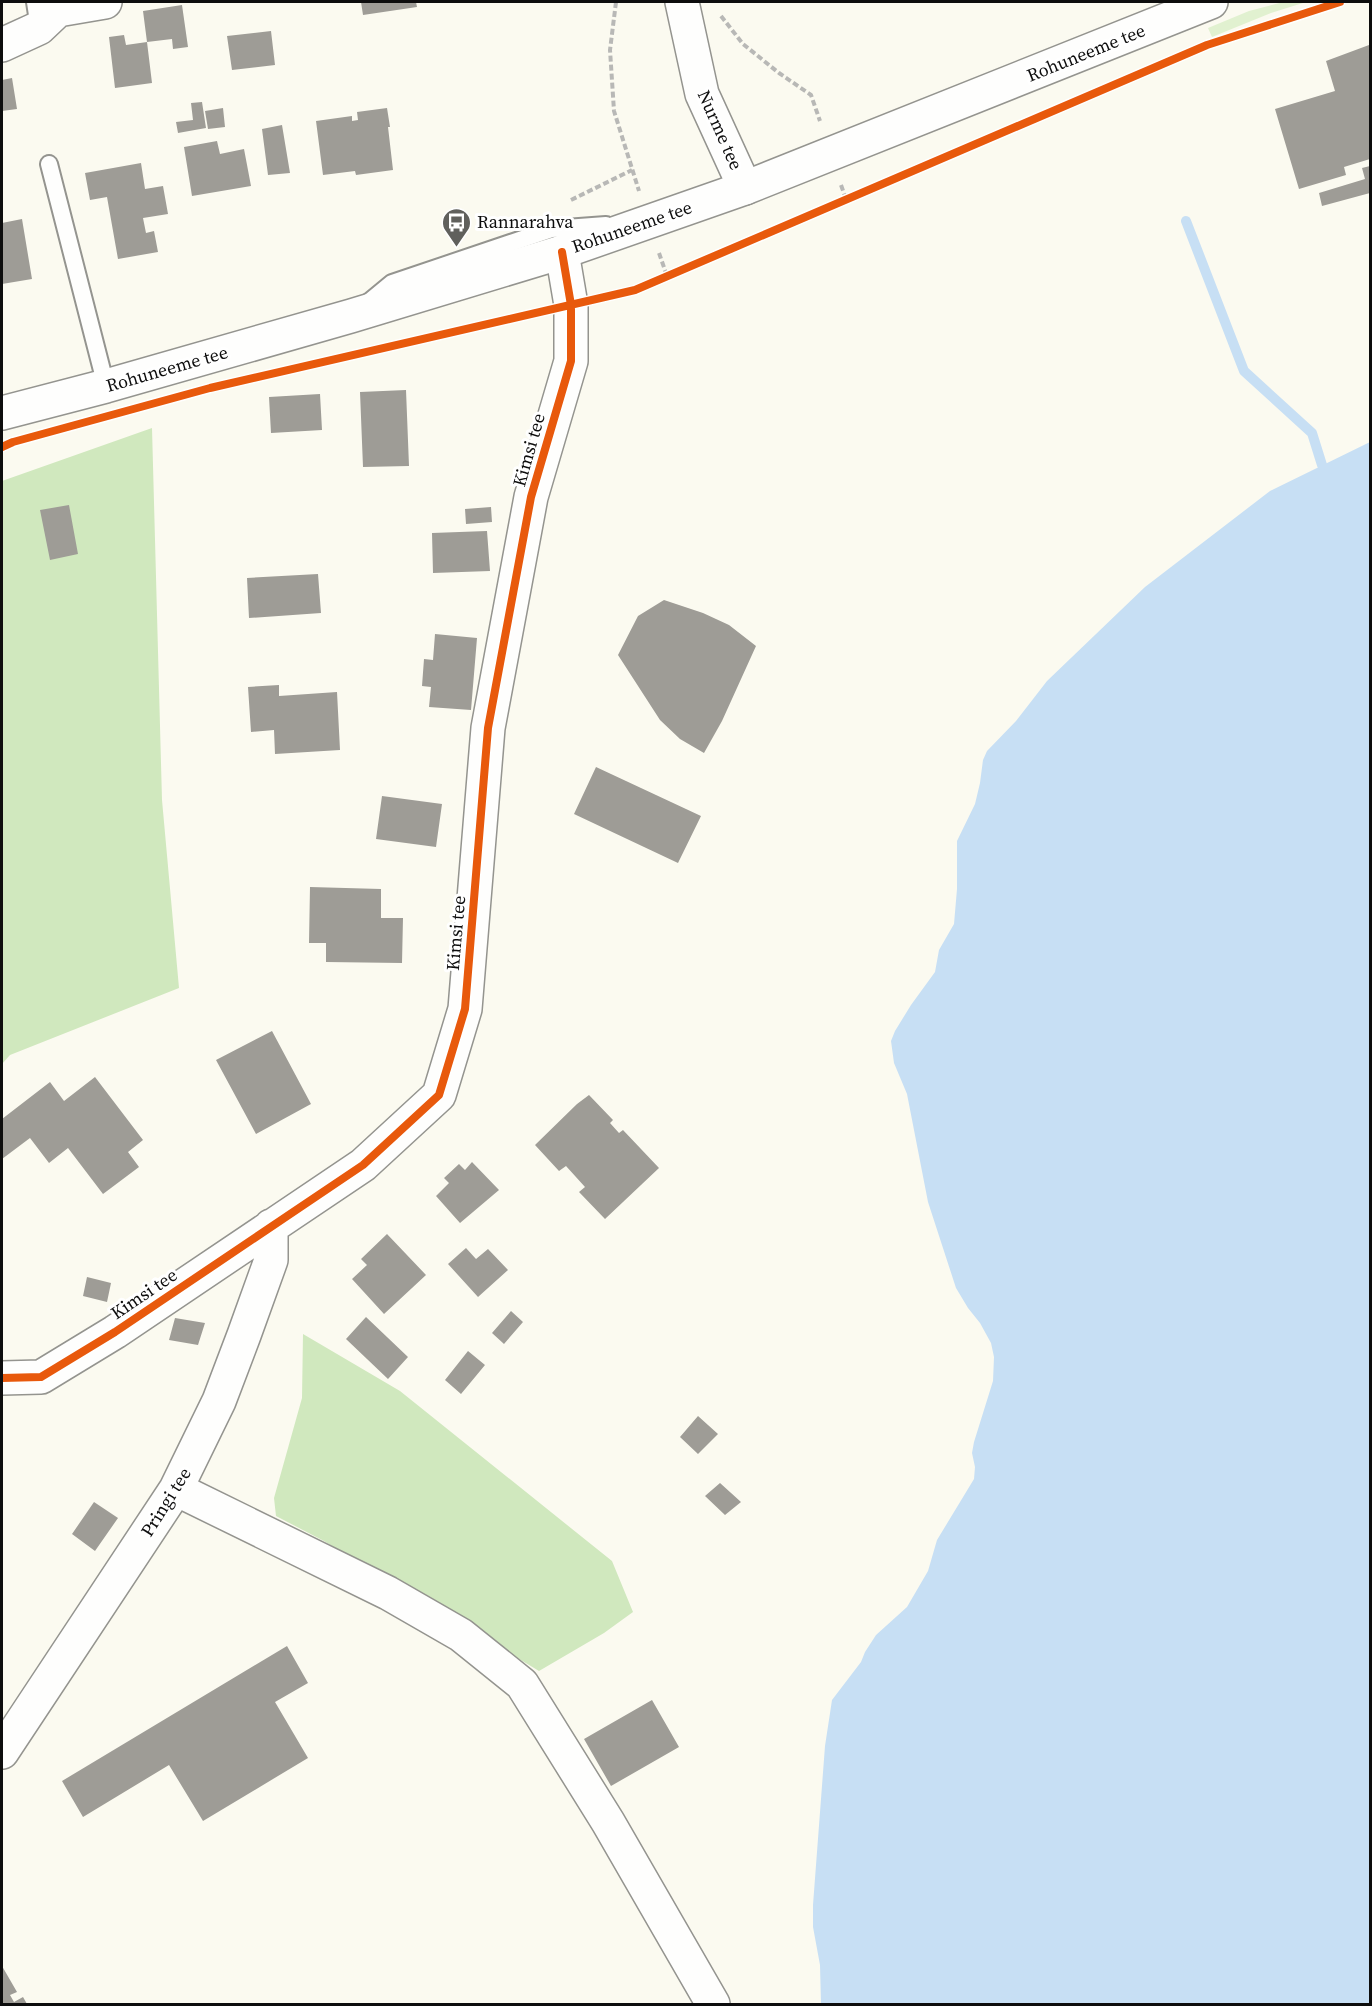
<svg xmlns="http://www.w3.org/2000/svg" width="1372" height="2006" font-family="'Source Serif 4',serif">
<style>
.green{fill:#e1f1d0}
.forest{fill:#d0e8be}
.water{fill:#c7dff4}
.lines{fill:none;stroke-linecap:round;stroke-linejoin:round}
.stream{stroke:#c7dff4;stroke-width:10}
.building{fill:#9e9c96}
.service-casing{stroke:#94948f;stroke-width:20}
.minor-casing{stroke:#94948f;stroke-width:36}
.tertiary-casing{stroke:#94948f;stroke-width:36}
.path{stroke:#b8b8b6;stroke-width:4;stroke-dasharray:6 3;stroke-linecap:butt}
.service{stroke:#fefefd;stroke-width:16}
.minor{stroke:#fefefd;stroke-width:33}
.tertiary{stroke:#fefefd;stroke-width:33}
.cycleway-casing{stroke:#fff;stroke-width:11}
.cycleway{stroke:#e8590c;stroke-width:8}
.labels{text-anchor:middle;stroke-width:6;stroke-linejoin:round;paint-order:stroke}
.street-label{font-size:18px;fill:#0d0d0d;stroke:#fff}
.poi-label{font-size:18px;fill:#0d0d0d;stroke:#fff;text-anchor:start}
</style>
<rect width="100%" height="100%" fill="#fbfaf0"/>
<path class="green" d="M1283 2H1306L1271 13 1212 37 1208 28 1249 11Z"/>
<path class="forest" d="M152 428 162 800 179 988 10 1055 2 1064V481Z
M303 1334 400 1391 612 1561 633 1612 604 1633 539 1671 324 1541 276 1516 274 1498 302 1398Z"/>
<path class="water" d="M1370 442V2004H821L820 1965 813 1927V1905L825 1746 832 1700 861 1662 865 1652 876 1635 907 1607 928 1571 937 1540 974 1479 975 1467 972 1453 974 1442 993 1381 994 1357 991 1343 980 1323 968 1308 956 1288 928 1202 907 1094 894 1063 891 1041 895 1031 911 1005 935 972 939 950 954 924 957 889V841L975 804 980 783 983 760 987 751 1016 721 1047 681 1145 587 1270 491Z"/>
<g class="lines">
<path class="stream" d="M1186 221 1244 371 1312 433 1322 465"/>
</g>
<path class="building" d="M361 2H416L417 7 363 15Z
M182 5 188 47 173 49 172 39 147 42 143 11Z
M271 31 275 65 232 70 227 36Z
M124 35 126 45 147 42 152 83 115 88 109 37Z
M1369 45 1370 50V159L1344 167 1346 175 1299 189 1275 109 1335 91 1326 61Z
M12 78 17 109 2 111V80Z
M202 102 206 128 178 133 176 122 193 120 191 103Z
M223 108 225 127 208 129 205 111Z
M387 108 390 127H388L393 170 356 175 355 171 323 175 316 121 352 116V121L358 120 357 112Z
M282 125 290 173 268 175 262 129Z
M217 141 220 154 244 149 251 186 192 196 184 147Z
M141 163 145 189 163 186 168 214 143 218 146 233 154 231 158 252 118 259 107 197 90 200 85 173Z
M1370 166V193L1322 206 1319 193 1365 179 1362 168Z
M22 219 32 279 2 284V223Z
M406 390 409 466 363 467 360 392Z
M320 394 322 430 271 433 269 397Z
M69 505 78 554 50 560 40 510Z
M491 507 492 522 466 524 465 509Z
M487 531 490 571 433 573 432 533Z
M318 574 321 613 249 618 247 578Z
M664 600 703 613 729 625 756 646 722 721 704 753 680 739 660 720 618 655 638 616Z
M435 634 477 638 471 710 429 707 431 687 422 686 424 659 433 660Z
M279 685V696L337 692 340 750 275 754 274 730 251 732 248 687Z
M596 767 701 816 678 863 574 814Z
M382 796 442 804 436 847 376 839Z
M310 887 381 889V918H403L402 963 326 962V943H309Z
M272 1031 311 1104 256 1134 216 1060Z
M95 1077 143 1140 128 1152 139 1167 103 1194 68 1148 49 1163 30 1138 2 1159V1119L50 1082 64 1101Z
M589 1095 613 1120 610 1123 619 1133 623 1130 659 1168 605 1219 579 1192 585 1187 566 1166 559 1171 535 1145 577 1104Z
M472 1162 499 1190 460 1223 436 1196 449 1183 444 1178 459 1164 465 1170Z
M387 1234 426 1275 384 1314 352 1279 367 1265 361 1259Z
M466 1248 476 1259 488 1249 508 1270 478 1297 448 1264Z
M87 1277 111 1283 107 1302 83 1296Z
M511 1311 523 1322 504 1344 492 1333Z
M366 1317 408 1357 388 1379 346 1339Z
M175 1318 205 1323 198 1345 169 1340Z
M468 1351 485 1365 461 1394 445 1380Z
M698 1416 718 1434 698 1454 680 1437Z
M720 1483 741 1502 725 1515 705 1496Z
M94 1502 118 1518 95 1551 72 1534Z
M287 1646 308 1683 275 1702 308 1758 203 1821 169 1765 83 1817 62 1781Z
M652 1700 679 1747 611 1786 584 1739Z
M2 1966 17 1992 10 1995 14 2002 23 1997 27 2004H2Z"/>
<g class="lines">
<defs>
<path id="service" d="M35 2 39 28
M49 164 106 386
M369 302 392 283 552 229 606 225"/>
<path id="minor" d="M682 2 702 94 745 188
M2 45 39 28 58 10 105 2
M2 1378 41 1377 115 1332 363 1165 439 1095 465 1009 488 728 531 497 571 361V305L562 252
M176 1489 388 1593 461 1635 522 1684 608 1822 713 2004
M2 1752 176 1489 219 1401 244 1335 271 1260V1226"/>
<path id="tertiary" d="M2 413 106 386 351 316 562 252 745 188 1211 2"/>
</defs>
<use href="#service" class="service-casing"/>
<use href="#minor" class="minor-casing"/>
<use href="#tertiary" class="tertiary-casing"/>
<path class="path" d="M616 2 610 50 614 111 639 191
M721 16 743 44 779 73 811 95 820 121
M841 185 846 199
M571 200 632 170
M659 253 667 276"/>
<use href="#service" class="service"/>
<use href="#minor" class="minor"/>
<use href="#tertiary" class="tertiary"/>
<defs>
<path id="cycleway" d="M2 447 13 442 210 388 635 290 1207 45 1340 2
M2 1378 41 1377 115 1332 363 1165 439 1095 465 1009 488 728 531 497 571 361V305L562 252"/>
</defs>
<use href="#cycleway" class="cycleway-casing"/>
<use href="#cycleway" class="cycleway"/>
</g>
<defs>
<symbol id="bus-pin" viewBox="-11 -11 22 30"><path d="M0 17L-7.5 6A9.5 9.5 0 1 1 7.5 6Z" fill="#60605c" stroke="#fff"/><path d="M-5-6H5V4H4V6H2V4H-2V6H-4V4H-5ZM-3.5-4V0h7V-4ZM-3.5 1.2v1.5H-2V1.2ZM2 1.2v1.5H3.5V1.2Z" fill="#fff"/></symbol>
</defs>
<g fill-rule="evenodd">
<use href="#bus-pin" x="440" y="206" width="33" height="45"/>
</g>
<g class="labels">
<g class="street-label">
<text transform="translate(1086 53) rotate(-22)" y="6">Rohuneeme tee</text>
<text transform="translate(720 130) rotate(66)" y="6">Nurme tee</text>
<text transform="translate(632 227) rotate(-19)" y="6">Rohuneeme tee</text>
<text transform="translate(167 369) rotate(-16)" y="6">Rohuneeme tee</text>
<text transform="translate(529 450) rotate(-74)" y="6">Kimsi tee</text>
<text transform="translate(456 933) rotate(-85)" y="6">Kimsi tee</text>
<text transform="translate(144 1294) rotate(-34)" y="6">Kimsi tee</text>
<text transform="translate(166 1502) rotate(-58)" y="6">Pringi tee</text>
</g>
<g class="poi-label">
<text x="477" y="228">Rannarahva</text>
</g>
</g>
<rect width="1372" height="2006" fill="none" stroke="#0d0d0d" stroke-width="6"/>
</svg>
